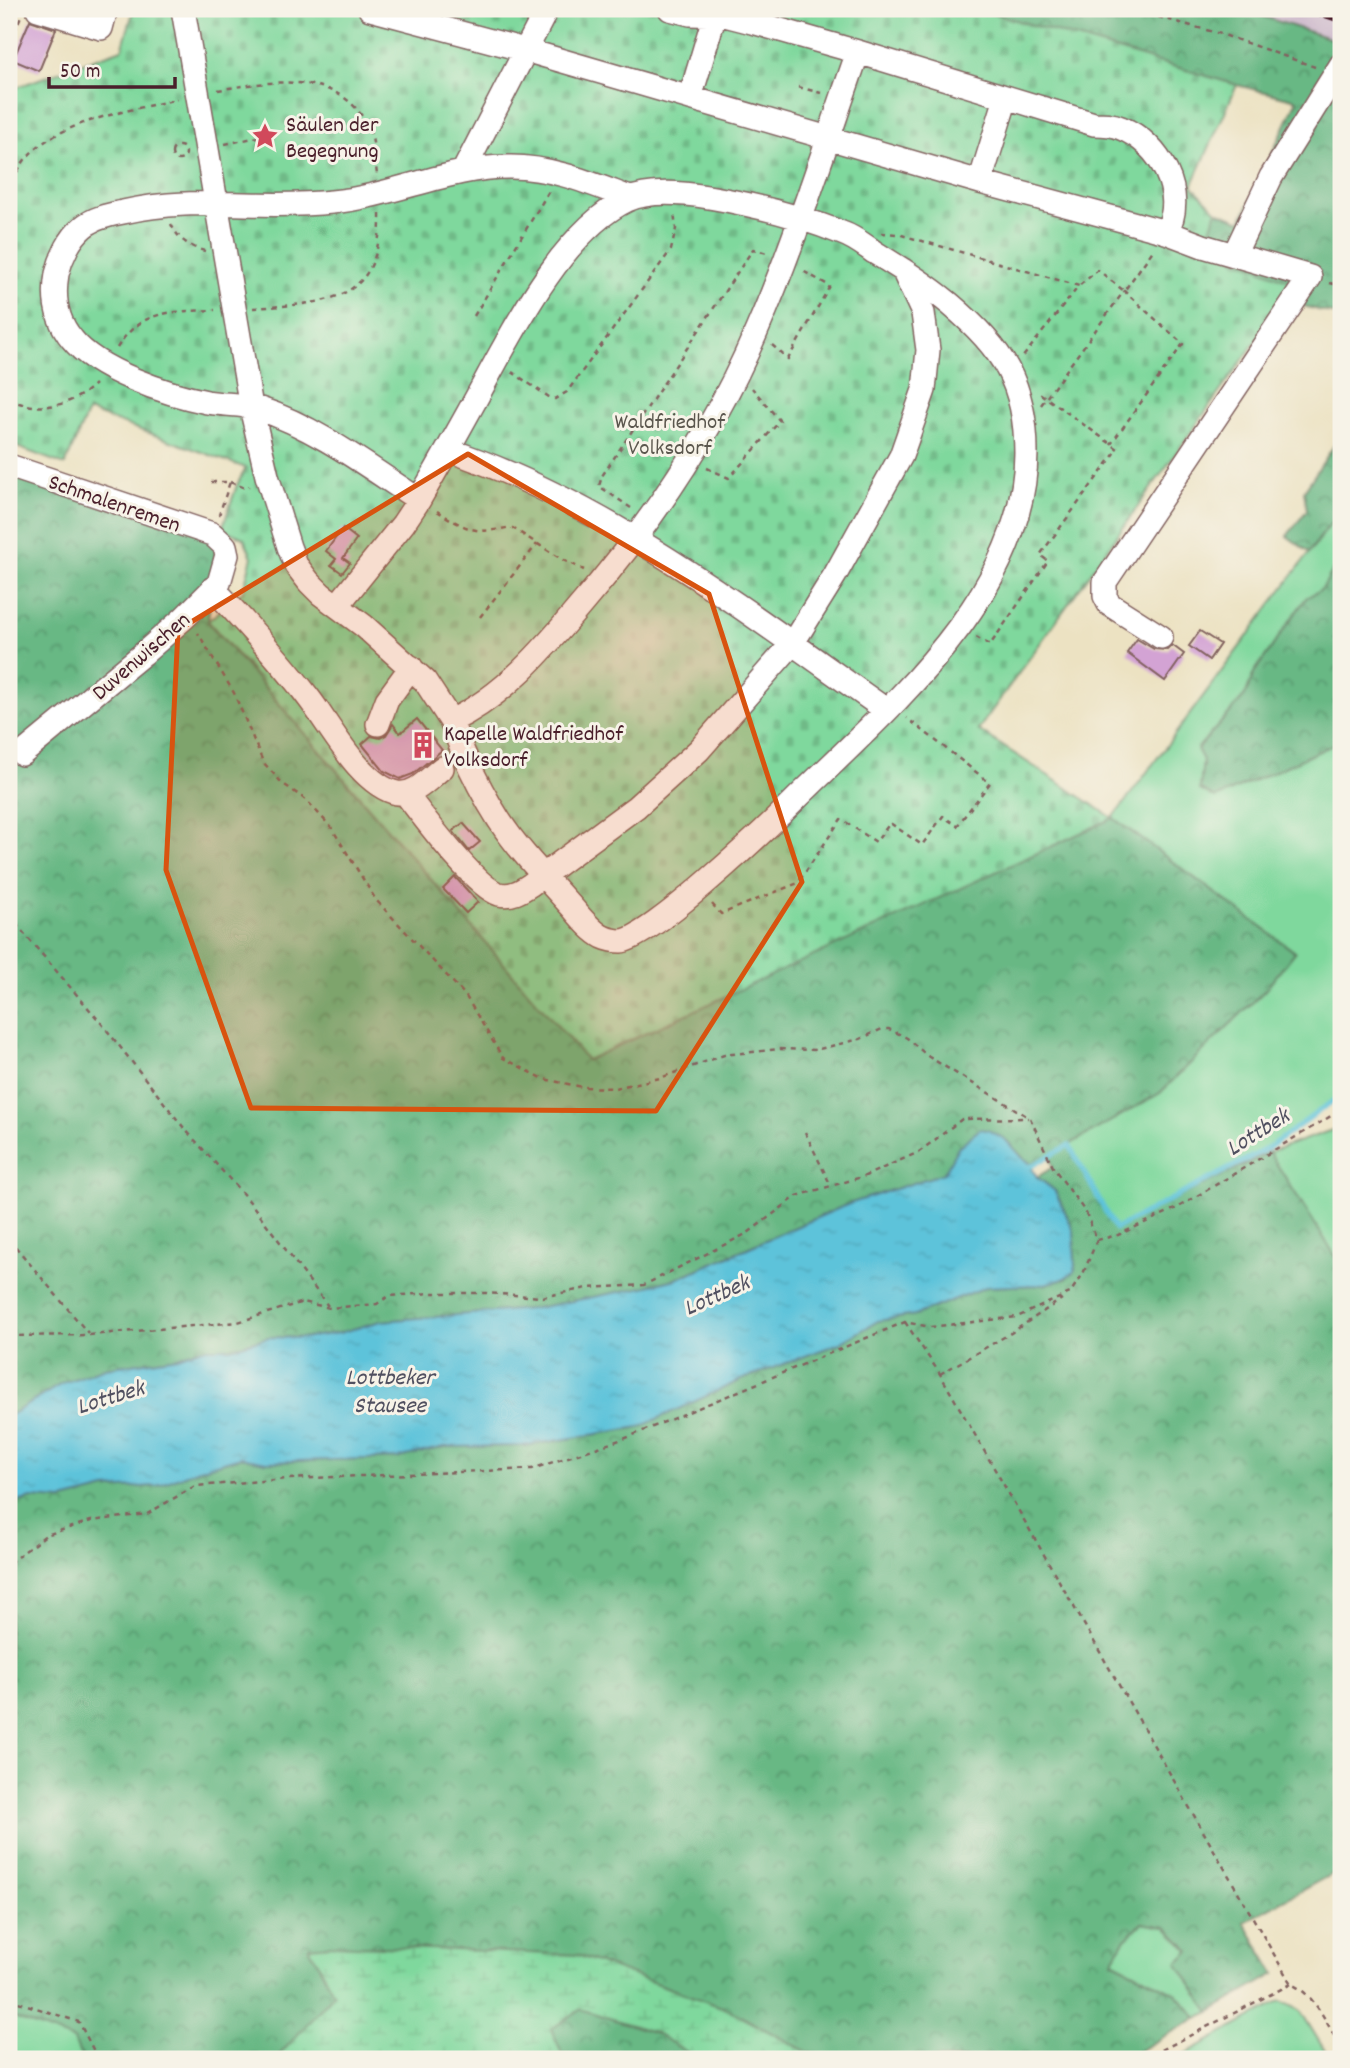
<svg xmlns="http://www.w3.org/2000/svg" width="1350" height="2068" font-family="Dekko,sans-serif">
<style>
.railway{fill:#d0bdce}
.green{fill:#7fd89d;stroke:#647c64;stroke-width:2}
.forest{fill:url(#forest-crowns);stroke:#586c58;stroke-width:2}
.wetland{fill:url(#wetland-marsh);stroke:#647c64;stroke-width:2}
.cemetery{fill:url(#cemetery-stones);stroke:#647c64;stroke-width:2}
.water{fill:url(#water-ripples);stroke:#547182;stroke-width:2}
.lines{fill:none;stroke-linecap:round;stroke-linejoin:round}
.stream{stroke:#5dc3da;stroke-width:5}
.building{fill:#d3a3d4}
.minor-casing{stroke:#836360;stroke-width:26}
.path{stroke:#836360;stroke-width:2.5;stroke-dasharray:5 5;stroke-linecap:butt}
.minor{stroke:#fff;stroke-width:23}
.rail{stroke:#4a1f2b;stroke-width:5}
.marked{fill:#d8530f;fill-opacity:0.2;stroke:#d8530f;stroke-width:5;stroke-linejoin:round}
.labels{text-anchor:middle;stroke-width:6;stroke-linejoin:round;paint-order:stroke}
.poi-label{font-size:23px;fill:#4a1f2b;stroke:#f7f3e8;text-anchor:start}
.park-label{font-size:23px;fill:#5a564d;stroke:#f7f3e8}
.street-label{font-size:23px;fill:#4a1f2b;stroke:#f7f3e8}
.water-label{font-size:24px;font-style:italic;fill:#505060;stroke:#f7f3e8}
</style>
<defs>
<pattern id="forest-crowns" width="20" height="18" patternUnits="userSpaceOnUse" patternTransform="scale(1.75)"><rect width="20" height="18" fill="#67b884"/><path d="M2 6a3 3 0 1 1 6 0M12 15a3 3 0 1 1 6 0" fill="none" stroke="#57956c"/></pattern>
<pattern id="wetland-marsh" width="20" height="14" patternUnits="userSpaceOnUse" patternTransform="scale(1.75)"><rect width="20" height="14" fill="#7fd89d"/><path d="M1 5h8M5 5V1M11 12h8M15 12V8" fill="none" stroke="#6fb987"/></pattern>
<pattern id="cemetery-stones" width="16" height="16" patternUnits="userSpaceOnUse" patternTransform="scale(1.75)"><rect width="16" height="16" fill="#7fd89d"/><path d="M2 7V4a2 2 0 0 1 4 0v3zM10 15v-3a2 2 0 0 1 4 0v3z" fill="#6fb987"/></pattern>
<pattern id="water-ripples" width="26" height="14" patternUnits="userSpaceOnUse" patternTransform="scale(1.75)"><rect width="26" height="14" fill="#5dc3da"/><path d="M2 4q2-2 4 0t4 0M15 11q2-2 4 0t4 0" fill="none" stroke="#52a7bb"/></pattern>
</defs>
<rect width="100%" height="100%" fill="#f7f3e8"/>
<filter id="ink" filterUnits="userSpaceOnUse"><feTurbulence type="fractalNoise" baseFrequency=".0143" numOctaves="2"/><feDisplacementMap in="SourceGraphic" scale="14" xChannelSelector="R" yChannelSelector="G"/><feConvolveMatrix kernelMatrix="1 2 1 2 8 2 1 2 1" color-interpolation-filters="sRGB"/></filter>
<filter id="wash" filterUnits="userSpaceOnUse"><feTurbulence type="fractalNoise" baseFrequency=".00686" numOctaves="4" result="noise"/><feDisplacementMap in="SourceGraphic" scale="28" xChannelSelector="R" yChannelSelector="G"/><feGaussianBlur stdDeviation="1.57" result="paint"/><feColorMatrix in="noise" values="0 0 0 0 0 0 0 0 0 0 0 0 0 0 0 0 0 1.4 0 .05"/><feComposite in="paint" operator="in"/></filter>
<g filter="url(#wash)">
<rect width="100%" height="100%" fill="#ece2c2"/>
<path class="railway" d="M1240 9H1341V42L1337 40Z"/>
<path class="green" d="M1341 510V557L1322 589 1306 598 1254 673 1245 696 1197 749 1203 760 1200 790 1216 798 1341 741V1095L1270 1147 1115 1229 1069 1145 1160 1093 1265 990 1295 952 1113 818Z
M1341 1127V1265L1269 1152Z
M1142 1923 1166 1927 1190 1952 1178 1964 1210 2012 1197 2018 1177 1994 1111 1961 1124 1940Z
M1281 2001 1300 2010 1330 2059H1176Z
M9 2016 75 2040 82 2059H9Z"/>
<path class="forest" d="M977 9H1240L1341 42V316L1285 301 1203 246 1217 211 1241 221 1297 100 1237 85Z
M1341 435V510L1309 552 1287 536 1307 510 1304 491Z
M9 475 207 535 216 549 208 622 587 1060 1113 818 1295 952 1265 990 1160 1093 1069 1145 1115 1229 1269 1152 1341 1265V1869L1244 1922 1275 1974 1210 2012 1177 1963 1190 1951 1166 1927 1142 1923 1124 1940 1112 1961 1177 1994 1197 2018 1124 2059H820L727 2009 577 1955 331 1945 310 1947 335 1994 276 2059H82L74 2040 9 2016V1504L32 1498 63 1500 106 1489 157 1486 199 1469 242 1457 266 1462 398 1458 444 1447 523 1446 635 1428 741 1380 840 1343 878 1321 915 1315 986 1287 1040 1285 1065 1279 1075 1269 1074 1231 1055 1191 1037 1177 1053 1167 1049 1157 1058 1151 1029 1164 1005 1139 944 1173 849 1204 675 1279 644 1287 531 1309 381 1321 339 1333 302 1338 269 1337 231 1348H202L178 1357 105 1368 63 1383 9 1416Z
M1341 557V741L1216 798 1200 790 1203 760 1197 749 1245 696 1254 673 1306 598 1322 589Z
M581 2009 656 2033 698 2059H564L551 2029Z"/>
<path class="wetland" d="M331 1945 577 1955 727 2009 820 2059H698L656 2033 581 2009 551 2029 564 2059H276L334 1994 309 1947Z"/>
<path class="cemetery" d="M134 9H977L1237 85 1192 186 1217 211 1203 246 1297 284 978 730 1113 818 587 1060 208 621 243 591 252 557 244 538 222 529 237 485 246 468 88 411 65 465 9 444V90L122 49Z"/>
<path class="water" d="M980 1129 988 1130 1005 1139 1022 1158 1028 1161 1037 1177 1055 1191 1074 1231 1075 1269 1074 1272 1061 1280 1040 1285 986 1287 915 1315 878 1321 840 1343 741 1380 640 1427 523 1446 444 1447 398 1458 266 1462 241 1457 199 1469 157 1486 106 1489 63 1500 32 1498 9 1504V1416L63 1383 105 1368 178 1357 202 1348H231L269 1337 302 1338 339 1333 381 1321 531 1309 644 1287 676 1279 849 1204 944 1173 958 1147Z"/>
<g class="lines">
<path class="stream" d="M1024 1170 1069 1145 1115 1229 1270 1147 1341 1095"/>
</g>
<g id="blocks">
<path class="building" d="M30 20 56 29 39 71 13 60Z
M343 528 357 539 343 558 350 563 342 573 331 565 336 559 326 551Z
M1200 631 1220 644 1209 660 1189 646Z
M1137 639 1154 649 1167 650 1172 645 1184 654 1165 681 1127 653Z
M417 719 442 750 413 774 400 779 384 771 362 744 371 736 380 738 386 735 393 724 400 733Z
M463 823 480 842 469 851 453 831Z
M455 877 478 902 466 913 443 889Z"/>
</g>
</g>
<g filter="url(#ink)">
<use href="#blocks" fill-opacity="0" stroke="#836360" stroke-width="2"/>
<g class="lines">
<defs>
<path id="minor" d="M38 9 101 28 106 9
M183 9 251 407 267 476 289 547 296 565 309 582 321 594 364 626 425 681 451 721
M370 9 525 50 980 182 1166 232 1203 246 1310 277 1105 582V596L1109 604 1161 637
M670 9 690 14 725 15 756 23 858 52 1094 124C1103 124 1112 124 1121 128 1160 143 1188 195 1166 232
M690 98 715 14
M464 170 547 9
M980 182 1006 98
M1234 255 1271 177 1341 65
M448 450C606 502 751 615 886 710
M9 466 212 534 225 546 227 555 219 583 184 618 143 654 22 754
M419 500C370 468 316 427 260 409 244 404 224 405 207 402 167 394 97 371 72 339 56 320 53 297 57 274 61 257 70 238 83 227 94 218 109 215 123 212 196 195 260 210 332 202 393 196 452 166 511 167 553 167 592 184 630 198
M213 588C246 623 279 659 308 697 330 725 360 785 397 793 415 796 429 778 442 768
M337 606 403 524 419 500C439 465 459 430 478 395 511 334 562 231 627 200 658 186 713 197 745 204 777 211 812 221 842 233 854 237 864 245 874 252 900 268 926 284 950 304 1002 348 1026 383 1026 453 1025 597 886 710 792 803 767 828 649 940 621 941 616 941 607 939 603 937 590 930 580 916 570 905 546 878 519 851 499 820 480 790 463 755 451 721 504 696 543 650 580 606 651 524 714 431 757 330 796 240 825 145 858 52
M378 724 387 700 411 667
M405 793C422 815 475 887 499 894 511 897 521 891 530 885L636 807 699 750 792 644 835 575 901 456 924 390 928 350 923 313 903 270"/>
</defs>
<use href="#minor" class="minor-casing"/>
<path class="path" d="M1129 9 1221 34 1318 68
M9 35 12 37 21 16
M798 87 821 93
M218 90C268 81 342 69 368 127 375 142 375 159 377 175
M225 144 258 137 260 132 264 129 270 131 272 135 271 141 266 143 261 142 258 137
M172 153a7 7 0 1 1 14 0a7 7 0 1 1-14 0Z
M9 190C14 178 19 167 27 157 60 120 131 111 177 99
M171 224C178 239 189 247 205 251
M881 233 898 234 1079 286 1022 358
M1330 283 1341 286
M1080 285 1098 270 1124 291 1154 249
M253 308C324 303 382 305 380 213
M474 316 549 191
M772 345 788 359 830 286 801 270
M117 348C141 308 174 312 215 310
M512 372 549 397 555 399 567 392 671 250 676 229 674 212
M9 399C39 413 71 407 95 384
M1041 405 1124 291 1183 344 1111 444
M707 468 729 478 780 421 752 388
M211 482H230L219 515
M230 482 245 488 249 486
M631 508 599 486 602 476 753 249 767 253
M437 511C468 530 475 535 511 527L563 560 584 570
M480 617 537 544
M976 637 990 645 1048 561 1040 555 1118 449 1038 392
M712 904 721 914 798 883 841 819 876 842 890 823 922 845 943 816 957 826 990 783 907 718
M9 916 102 1024 184 1128 250 1202 328 1306
M805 1132 831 1186
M9 1239 88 1333
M1097 1240 1118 1235 1177 1208 1341 1110
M905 1322 940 1374 1291 1984C1316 1995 1328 2026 1341 2048
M9 1336 89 1335 238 1322 303 1302 330 1308 377 1304 389 1296 431 1293H486L542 1297 587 1288 644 1285 748 1233 797 1196 865 1176 919 1152 962 1119 1028 1118
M940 1374 1011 1333 1062 1299
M9 1563 46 1535 91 1521 147 1514 195 1486 288 1479 532 1469 626 1438 905 1322 930 1327 1017 1317 1070 1293 1083 1274 1097 1240 1086 1213 1053 1167 1030 1118 929 1057 907 1038 889 1029H882L860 1039 815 1050 780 1049 724 1055 660 1078 615 1088 583 1087 544 1079 503 1058 465 995 376 900 331 827 306 800 282 783 263 762 234 693 198 633
M9 1999 79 2022 98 2059
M1144 2059 1291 1984"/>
<use href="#minor" class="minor"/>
<path class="rail" d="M1305 9 1341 21"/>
</g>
</g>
<path class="marked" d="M468 454 709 594 802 882 656 1111 251 1108 166 870 178 630Z"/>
<defs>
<symbol id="sight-bare" viewBox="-9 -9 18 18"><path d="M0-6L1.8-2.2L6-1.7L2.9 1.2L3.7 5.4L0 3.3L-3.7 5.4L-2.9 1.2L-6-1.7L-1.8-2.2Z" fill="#d1495b" stroke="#f7f3e8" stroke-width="2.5" paint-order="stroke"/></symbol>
<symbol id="building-bare" viewBox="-9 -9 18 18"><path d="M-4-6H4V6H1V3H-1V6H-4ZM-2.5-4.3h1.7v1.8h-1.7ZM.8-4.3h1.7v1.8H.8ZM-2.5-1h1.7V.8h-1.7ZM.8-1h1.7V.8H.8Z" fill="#d1495b" stroke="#f7f3e8" stroke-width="2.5" paint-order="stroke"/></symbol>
</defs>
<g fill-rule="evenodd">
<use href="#sight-bare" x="246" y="117" width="38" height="38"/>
<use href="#building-bare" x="404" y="726" width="38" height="38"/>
</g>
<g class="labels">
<g class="poi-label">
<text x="286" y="131">Säulen der<tspan x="286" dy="26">Begegnung</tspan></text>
<text x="444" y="740">Kapelle Waldfriedhof<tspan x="444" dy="26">Volksdorf</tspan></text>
</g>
<g class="park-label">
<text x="670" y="428">Waldfriedhof<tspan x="670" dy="26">Volksdorf</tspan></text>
</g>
<g class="street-label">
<text transform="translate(115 502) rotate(19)" y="8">Schmalenremen</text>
<text transform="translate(140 655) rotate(-41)" y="8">Duvenwischen</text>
</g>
<g class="water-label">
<text transform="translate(1257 1131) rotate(-32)" y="8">Lottbek</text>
<text transform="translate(716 1294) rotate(-24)" y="8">Lottbek</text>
<text x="390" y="1384">Lottbeker<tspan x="390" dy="28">Stausee</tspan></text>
<text transform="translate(110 1396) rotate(-17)" y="8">Lottbek</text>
</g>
</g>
<rect width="1350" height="2068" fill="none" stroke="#f7f3e8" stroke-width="35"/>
<path d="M49 77v10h126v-10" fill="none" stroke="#4a1f2b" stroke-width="3.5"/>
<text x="60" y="77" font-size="21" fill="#4a1f2b" stroke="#f7f3e8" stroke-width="5" paint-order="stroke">50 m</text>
</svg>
